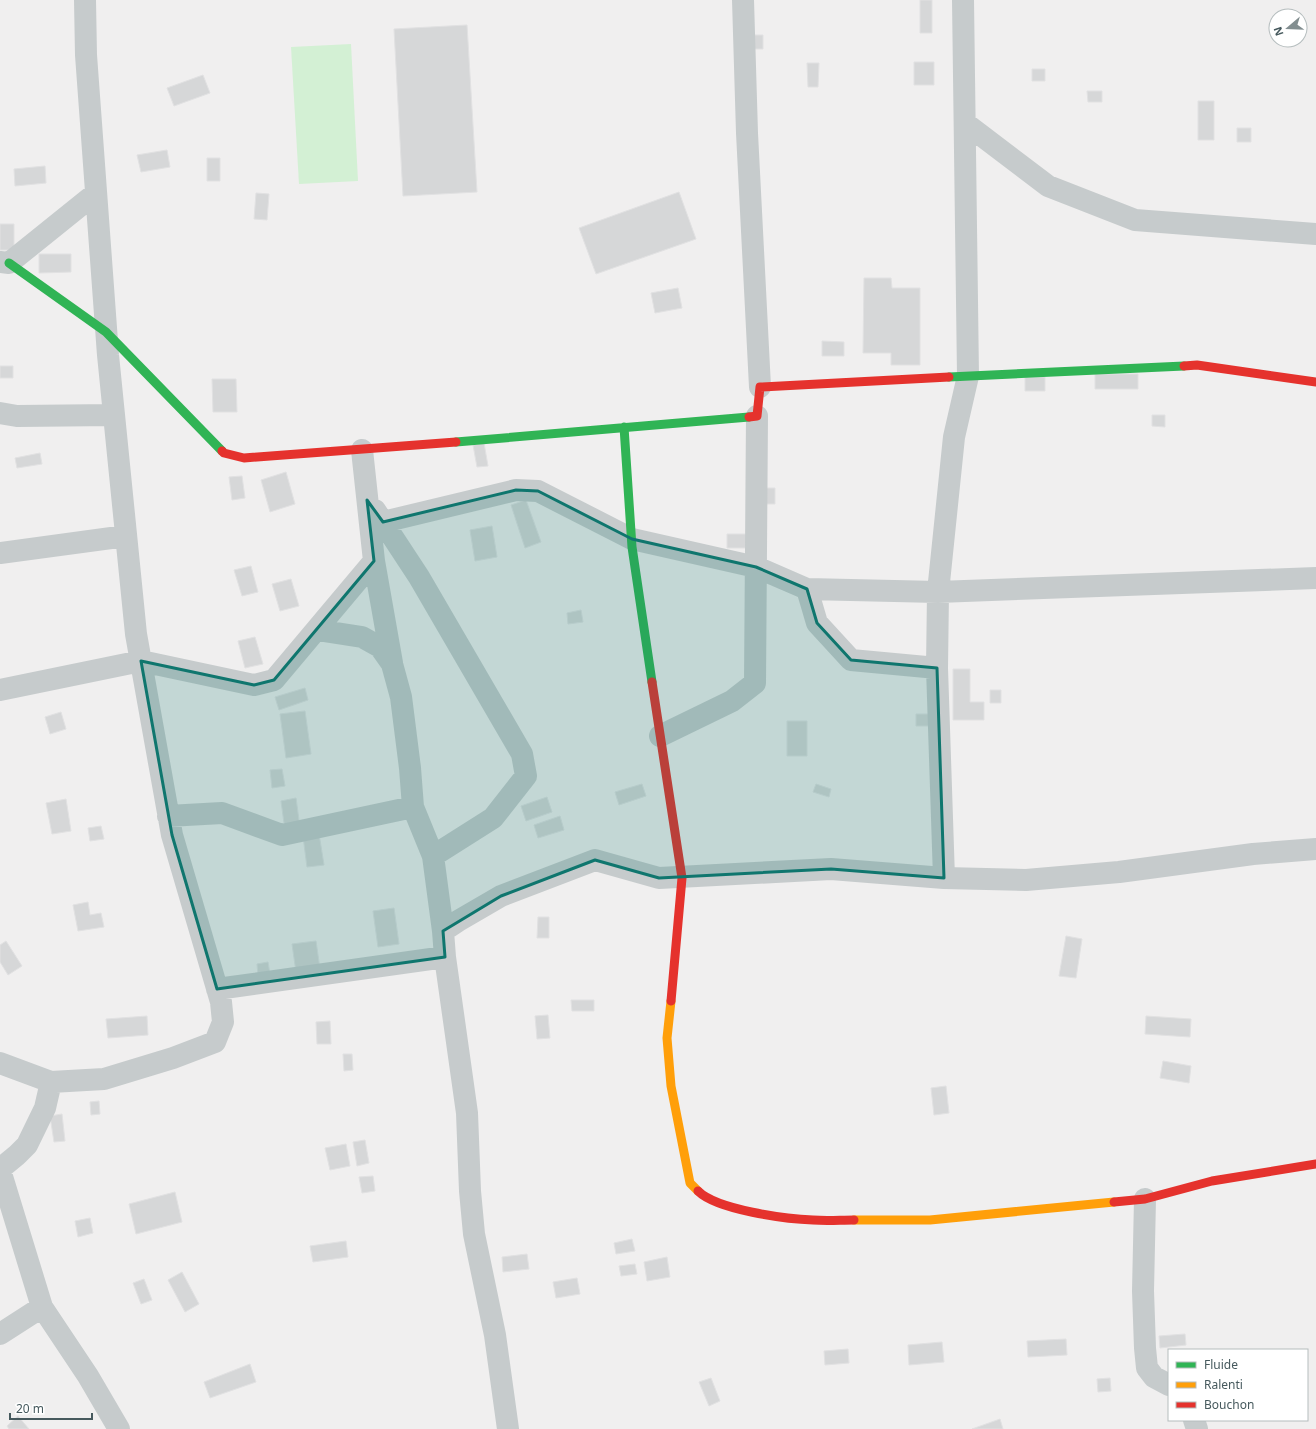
<svg xmlns="http://www.w3.org/2000/svg" width="1316" height="1429" font-family="'Noto Sans',sans-serif">
<style>
.green{fill:#d3f0d4}
.building{fill:#d6d7d8;stroke:#e1e1e2}
.lines{fill:none;stroke-linecap:round;stroke-linejoin:round}
.street{stroke:#c6cbcc;stroke-width:22}
.fast{stroke:#30b455;stroke-width:9}
.slow{stroke:#ff9f0a;stroke-width:9}
.jam{stroke:#e5322d;stroke-width:9}
.marked{fill:#0f766e;fill-opacity:0.2;stroke:#0f766e;stroke-width:3;stroke-linejoin:round}
</style>
<rect width="100%" height="100%" fill="#f0efef"/>
<path class="green" d="M351 44 358 181 299 184 291 47Z"/>
<path class="building" d="M920 0H932V33H920Z
M467 25 477 192 403 196 394 29Z
M746 35H763V49H746Z
M914 62H934V85H914Z
M807 63H819L818 87H808Z
M1032 69H1045V81H1032Z
M203 75 210 93 174 106 167 88Z
M1087 91H1102V102H1088Z
M1198 101H1214V140H1198Z
M1237 128H1251V142H1237Z
M167 150 170 167 141 172 137 155Z
M207 158H220V181H207Z
M45 166 46 183 15 186 14 169Z
M679 192 696 239 596 274 579 228Z
M256 193 269 194 267 220 254 219Z
M0 224H14V250H0Z
M39 254H71V272L39 273Z
M864 278H891L892 288H920V365H891V353H863Z
M678 288 682 308 655 313 651 293Z
M822 341 844 342V356H822Z
M0 366H13V378H0Z
M1095 374H1138V389H1095Z
M1025 377H1045V391H1025Z
M212 379H236L237 412H213Z
M1152 415H1165V427L1152 426Z
M484 443 488 466 477 467 473 445Z
M40 453 42 464 17 468 15 458Z
M286 472 295 504 270 512 261 480Z
M242 476 245 498 232 500 229 477Z
M762 488H775V504H762Z
M526 500 541 542 525 548 511 505Z
M492 526 497 557 475 561 470 530Z
M727 534H746L747 548H727Z
M251 566 258 592 242 596 234 570Z
M291 579 299 606 280 611 272 584Z
M581 610 583 622 568 624 567 613Z
M255 637 263 664 245 668 238 641Z
M953 669H970V702H984V720H953Z
M305 688 308 700 279 710 275 697Z
M990 690H1001V703H990Z
M305 711 311 754 286 758 280 714Z
M61 712 66 729 50 734 45 717Z
M916 714H932V726H916Z
M787 721H807V756H787Z
M282 769 285 786 272 788 270 770Z
M642 784 646 796 619 805 615 792Z
M816 784 831 789 829 797 813 792Z
M547 797 552 812 526 821 521 806Z
M296 798 300 828 285 830 281 801Z
M66 799 71 831 52 834 46 803Z
M560 816 564 830 538 838 534 825Z
M101 826 104 839 90 841 88 828Z
M319 834 324 865 307 867 303 836Z
M88 902 90 915 101 913 104 927 78 931 73 905Z
M394 908 399 944 378 947 373 911Z
M538 917H549V938H537Z
M1066 936 1082 939 1076 978 1059 976Z
M6 941 22 966 8 975 0 962V945Z
M316 941 320 969 296 972 292 944Z
M268 962 270 974 258 975 257 964Z
M571 1000H594V1011H572Z
M548 1015 550 1038 537 1039 535 1016Z
M147 1016 148 1035 108 1038 106 1019Z
M1146 1016 1191 1019 1190 1037 1145 1034Z
M330 1021 331 1044H317L316 1022Z
M343 1054H352L353 1070 344 1071Z
M1163 1061 1191 1066 1189 1083 1160 1078Z
M946 1086 949 1113 934 1115 931 1088Z
M99 1101 100 1114 91 1115 90 1102Z
M62 1114 65 1141 54 1142 50 1116Z
M365 1140 369 1163 357 1166 353 1142Z
M346 1144 350 1166 330 1170 325 1148Z
M373 1176 375 1191 362 1193 359 1177Z
M175 1192 182 1222 136 1234 129 1204Z
M90 1218 93 1233 78 1237 75 1221Z
M632 1239 635 1251 616 1254 614 1243Z
M346 1241 348 1257 313 1262 310 1246Z
M527 1254 529 1269 503 1272 502 1257Z
M667 1257 670 1277 647 1281 644 1262Z
M635 1264 637 1274 621 1276 619 1266Z
M182 1272 199 1304 185 1312 168 1280Z
M577 1278 580 1294 556 1298 553 1282Z
M144 1279 152 1300 141 1304 133 1283Z
M1185 1334 1186 1345 1160 1348 1159 1336Z
M1066 1339 1067 1355 1028 1357 1027 1341Z
M942 1342 944 1362 909 1365 908 1345Z
M848 1349 849 1363 825 1365 824 1351Z
M250 1364 256 1382 210 1398 204 1382Z
M711 1378 720 1401 709 1406 699 1382Z
M1110 1378 1111 1391 1098 1392 1097 1379Z
M18 1416 29 1429H9L7 1426Z
M1000 1419 1003 1429H972Z"/>
<g class="lines">
<path class="street" d="M743 0 747 133 760 387
M965 123 1048 186 1135 220 1316 234
M0 262 9 263 96 193
M0 413 17 416 114 415
M375 510 419 577 522 754 526 776 493 818 433 856
M383 522 516 490 538 491 632 539 756 567 807 589 817 623 851 660 937 668
M0 553 126 536
M374 561 392 663
M807 589 938 592 1316 578
M317 630 362 637 380 647 392 664 401 697 410 768 413 807 433 856 443 931 445 957 467 1113 470 1191 474 1234 495 1335 508 1429
M0 690 141 661 254 685 274 680 374 561 362 450
M660 736 732 701 755 683 757 416
M168 816 222 813 282 835 413 807
M944 878 937 668 938 592 954 437 968 376 963 0
M443 931 458 921 501 896 595 860 659 878 831 869 944 878 1026 880 1119 872 1253 854 1316 849
M217 989 445 957
M0 1063 51 1082 104 1079 173 1058 215 1042 223 1022 221 1002 172 835 136 634 108 355 86 55 85 0
M0 1169 17 1155 27 1145 45 1108 51 1082
M0 1170 42 1307
M1145 1199 1143 1291 1145 1348 1147 1368 1154 1377 1169 1385
M0 1334 42 1307 88 1376 119 1429
M1194 1420 1197 1429"/>
<path class="fast" d="M9 263 106 332 222 451
M949 377 1184 366
M624 427 632 547 652 682
M456 442 749 417"/>
<path class="slow" d="M671 1001 667 1038 671 1086 690 1183 698 1191
M854 1220H930L1114 1202"/>
<path class="jam" d="M1184 366 1197 365 1316 382
M749 417 757 416 760 387 949 377
M222 451 224 453 244 458 456 442
M652 682 682 878 671 1001
M698 1191C717 1210 786 1219 813 1220 827 1221 840 1220 854 1220
M1114 1202 1145 1199 1212 1181 1316 1164"/>
</g>
<path class="marked" d="M516 490 538 491 632 539 756 567 807 589 817 623 851 660 937 668 944 878 831 869 659 878 595 860 501 896 443 931 445 957 217 989 172 835 141 661 254 685 274 680 374 561 367 500 383 522Z"/>
<rect x="1168" y="1349" width="140" height="72" fill="#ffffff" stroke="#b5bdbe"/>
<rect x="1176" y="1362" width="20" height="6" fill="#30b455" stroke="#b5bdbe"/>
<text x="1204" y="1369" font-size="12" fill="#46595d">Fluide</text>
<rect x="1176" y="1382" width="20" height="6" fill="#ff9f0a" stroke="#b5bdbe"/>
<text x="1204" y="1389" font-size="12" fill="#46595d">Ralenti</text>
<rect x="1176" y="1402" width="20" height="6" fill="#e5322d" stroke="#b5bdbe"/>
<text x="1204" y="1409" font-size="12" fill="#46595d">Bouchon</text>
<g transform="translate(1288 28) rotate(251)"><circle r="19" fill="#ffffff" stroke="#b5bdbe"/>
<path d="M0-3L7 15L0 10L-7 15Z" fill="#828e90"/>
<text y="-6" font-size="11" font-weight="bold" text-anchor="middle" fill="#46595d">N</text>
</g>
<path d="M10 1413v6h82v-6" fill="none" stroke="#46595d" stroke-width="2"/>
<text x="16" y="1413" font-size="12" fill="#46595d" stroke="#ffffff" stroke-width="3" paint-order="stroke">20 m</text>
</svg>
